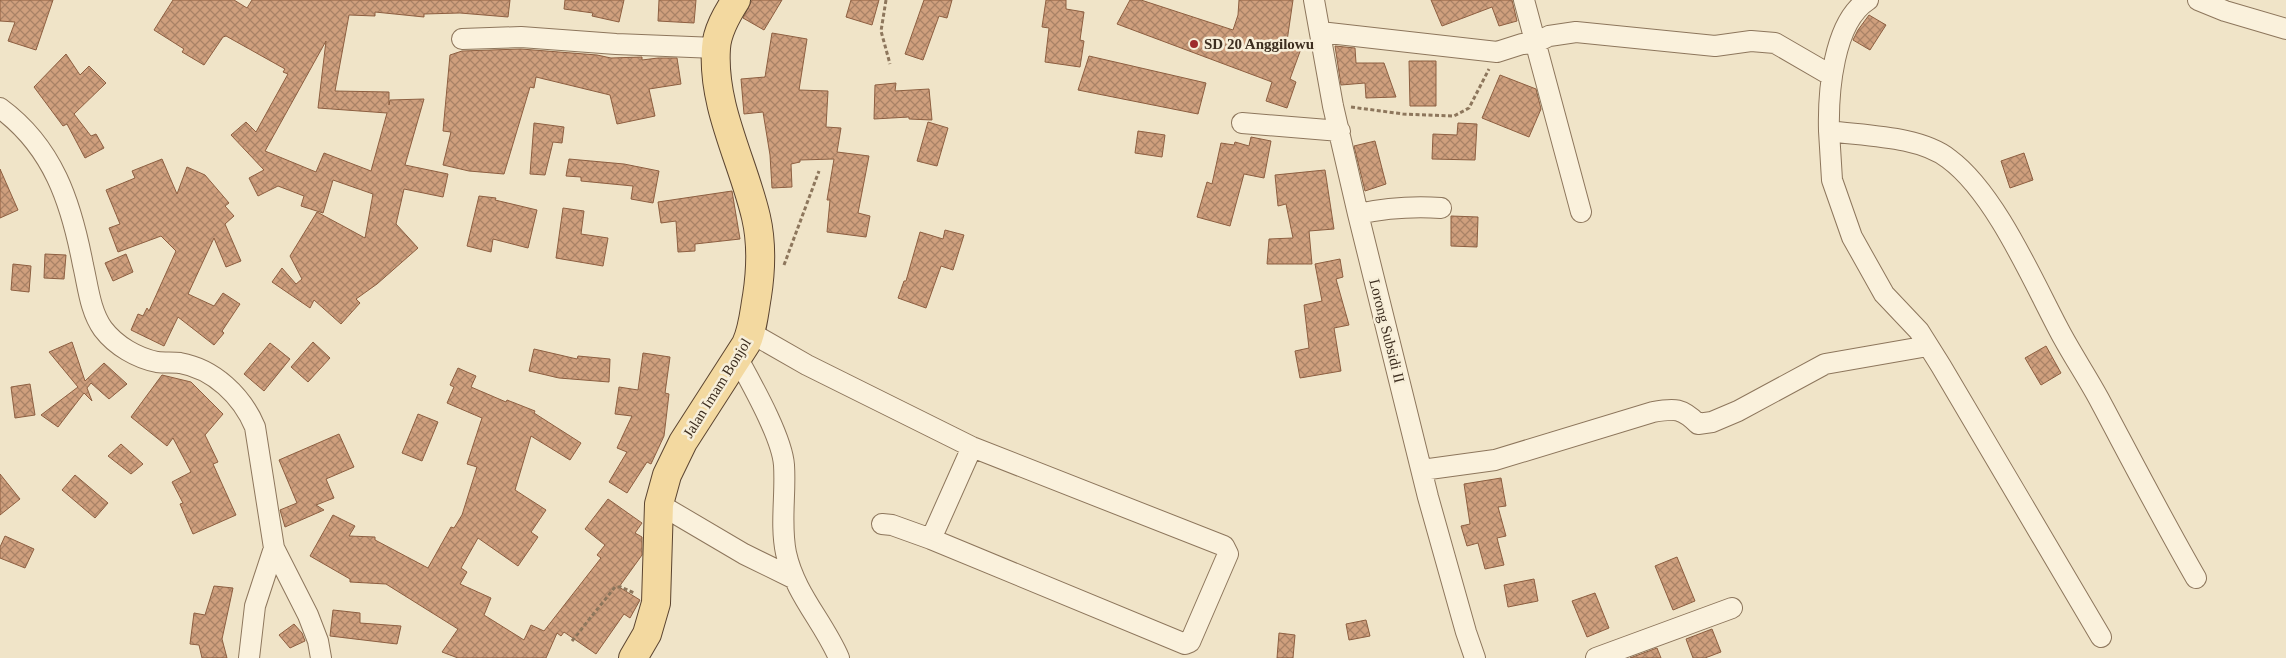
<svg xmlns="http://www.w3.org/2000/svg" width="2286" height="658" font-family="'Times New Roman',serif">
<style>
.building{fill:url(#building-cross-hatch);stroke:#8d5f41;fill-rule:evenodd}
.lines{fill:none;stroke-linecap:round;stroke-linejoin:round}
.minor-casing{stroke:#8d765c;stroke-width:22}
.primary-casing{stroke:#5b4430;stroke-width:30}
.path{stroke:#8d765c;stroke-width:3;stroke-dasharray:4 2.5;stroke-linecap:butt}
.minor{stroke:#faf1dc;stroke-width:20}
.primary{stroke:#f3d9a0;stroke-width:28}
.poi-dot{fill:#9e2a2b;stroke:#f7eed8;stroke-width:2}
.labels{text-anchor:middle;stroke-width:5;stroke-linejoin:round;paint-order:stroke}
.poi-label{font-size:15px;font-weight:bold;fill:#3d2e20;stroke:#f7eed8;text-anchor:start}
.street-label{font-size:15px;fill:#3d2e20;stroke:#f7eed8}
</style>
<defs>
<pattern id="building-cross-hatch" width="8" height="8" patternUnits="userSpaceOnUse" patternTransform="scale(1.25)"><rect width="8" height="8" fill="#cf9f7d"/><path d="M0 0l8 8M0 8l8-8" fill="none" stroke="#a98266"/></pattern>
</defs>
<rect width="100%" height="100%" fill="#f0e4c8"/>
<path class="building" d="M0 0H53L36 50 8 41 15 22 0 21Z
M173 0H234L247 8 252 0H510L508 17 460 13 424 14V17L375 12V16L349 15 335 91 389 92V105L390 100 424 99 405 165 448 174 443 197 404 189 396 224 418 248 377 284 356 299 360 303 341 324 314 300 310 308 272 282 282 268 296 284 302 279 290 256 317 212 365 238 373 194 333 180 323 213 301 206 304 196 278 186 258 196 249 178 264 170 231 135 246 122 256 132 288 74 283 72 285 69 226 36 223 37 204 65 182 52 184 49 154 30ZM326 41 318 108 387 113 371 171 324 153 316 172 265 151Z
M565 0H624L619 22 592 16 593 13 564 9Z
M659 0H696L694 23 658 21Z
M752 0H782L764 30 743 18Z
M851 0H879L872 25 846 17Z
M924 0H952L947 18 939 16 923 60 905 54Z
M1046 0H1066V9L1084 12 1080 40 1084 41 1080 67 1045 62 1049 28 1042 27Z
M1130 0H1141L1233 30 1238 15 1239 0H1293L1287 41 1302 46 1290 79 1296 82 1287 108 1266 101 1272 82 1117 24Z
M1431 0H1512L1517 21 1499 26 1492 7 1442 26Z
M1869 15 1886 25 1870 50 1853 40 1858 30Z
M772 33 807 39 799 90 828 91 826 127 841 128 837 152 869 156 858 213 870 216 866 237 827 232 830 200H827L834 159 800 160V162L791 164 792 187 772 188 770 155 763 112 744 114 741 79 765 77Z
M1335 46 1355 48 1356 63H1384L1396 97 1366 98 1365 83 1341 85Z
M521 49 597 55 611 58 642 57V60L658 58H677L681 84 649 89 655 116 617 124 610 95 536 77 534 88 530 87 504 174 469 171 443 165 451 132 443 131 450 55 462 51Z
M66 54 80 75 89 66 106 83 74 114 91 136 96 134 104 148 85 158 67 124 63 126 34 87Z
M1089 56 1206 83 1198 114 1078 90Z
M1409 61H1436V106H1410Z
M1500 75 1536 89 1541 109 1529 137 1482 118Z
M896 83 895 91 929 89 932 120 909 119V117L874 119 875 85Z
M928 122 948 128 937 166 917 161Z
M534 123 564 127 562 143 553 142 545 175 530 174Z
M1458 123 1477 124 1475 160 1432 159 1433 134 1457 135Z
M1138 131 1165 135 1162 157 1135 153Z
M1251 137 1271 141 1264 178 1244 174 1230 226 1197 217 1207 182 1212 184 1221 143 1234 145 1235 142 1249 146Z
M1375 141 1386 184 1365 191 1354 146Z
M2024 153 2033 180 2010 188 2001 161Z
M162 159 177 194 187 167 205 175 229 203 225 206 234 216 225 224 241 261 226 267 214 238 188 294 214 306 223 293 240 304 222 331 224 333 214 345 178 317 164 346 131 330 138 314 143 316 147 308 149 311 176 251 161 236 118 252 109 228 120 224 106 190 135 178 132 171Z
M569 159 624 164 659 171 653 203 631 199 633 186 581 181V177L566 176Z
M0 169 18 210 0 218Z
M1325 170 1334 229 1309 231 1312 264H1267L1269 239 1293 238 1286 204 1278 206 1275 175Z
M732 191 740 239 695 244V251L678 252 676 221 661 223 658 202Z
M479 196 496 198 495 200 537 210 528 248 493 239 491 252 467 246Z
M563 208 584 211 581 234 608 238 603 266 556 258Z
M1451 216 1478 217 1477 247 1451 246Z
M945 230 964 235 953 270 941 266 926 308 898 298 904 281H906L920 232 943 239Z
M45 254 66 255 64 279 44 278Z
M126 254 133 272 113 281 105 263Z
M1340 259 1343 277 1336 279 1349 325 1334 328 1341 371 1300 378 1295 351 1309 348 1304 305 1322 301 1315 264Z
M13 264 31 266 29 292 11 290Z
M72 342 85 381 104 363 127 384 109 399 91 383 87 388 92 401 84 393 58 427 41 415 78 387 49 352Z
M313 342 330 358 308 382 291 367Z
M270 343 290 359 264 391 244 374Z
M2046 346 2061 373 2041 385 2025 358Z
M534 349 577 359 578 356 610 359 609 382 559 378 529 371Z
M643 353 670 357 665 393 669 394 664 436 651 464 647 462 627 493 609 482 627 452 617 448 632 416 615 414 619 387 638 390Z
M458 368 476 376 471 387 506 402 507 400 535 411 534 413 581 443 570 460 531 436 515 490 546 510 531 532 538 537 518 566 478 538 461 568 467 572 460 584 491 598 484 615 524 640 531 625 544 631 601 558 597 555 605 545 585 529 608 499 642 523 635 533 642 537V555L619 587 640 600 630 618 624 614 596 654 564 632 561 636 557 633 546 658H458L442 652 458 629 386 584 350 582V579L310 556 333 515 355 526 349 536 375 537V540L428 568 451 527 454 528 462 515 477 467 467 464 482 418 447 403 454 387 450 385Z
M162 375 191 382 223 414 205 435 218 462 213 464 236 515 193 534 180 504 183 503 172 482 191 472 173 438 167 446 131 417Z
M30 384 35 415 15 418 11 387Z
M418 414 438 422 422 461 402 453Z
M339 434 354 467 326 479 334 498 316 505 324 510 285 527 280 510 297 503 279 460Z
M121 444 143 464 131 474 108 456Z
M0 474 20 499 0 515Z
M75 475 108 503 95 518 62 490Z
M1501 478 1506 506 1498 507 1506 536 1497 538 1504 565 1485 569 1478 543 1467 546 1461 526 1470 524 1464 484Z
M5 536 34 549 25 568 0 558V547Z
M1677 557 1695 601 1673 610 1655 566Z
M1534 579 1538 601 1508 607 1504 585Z
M214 586 233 588 222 639 227 658H202L199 645 190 644 194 613 205 615Z
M1595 593 1609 628 1587 637 1572 601Z
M333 610 360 613V623L401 626 397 644 330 636Z
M1366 620 1370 636 1349 640 1346 624Z
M294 624 302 633 305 641 290 648 279 635Z
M1712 629 1721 652 1705 658H1693L1686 639Z
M1279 633 1295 635 1293 658H1277Z
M1657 648 1661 658H1630Z"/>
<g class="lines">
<defs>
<path id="minor" d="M1314 0 1333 106 1358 214 1428 497 1466 632 1475 658
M1524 0 1581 212
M1868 0C1833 22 1828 93 1829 131 1865 136 1920 136 1949 159 1995 193 2032 279 2059 330 2071 353 2086 375 2099 399 2131 459 2162 519 2196 578
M2198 0 2225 11 2286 29
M1320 32 1497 52 1522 44 1535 43 1549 36 1576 32 1715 46 1751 41 1775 43 1832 76
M462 39 521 37 616 44 716 48
M0 108C53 147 71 202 83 265 88 286 90 311 103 329 116 346 137 358 157 362 165 363 173 362 180 363 214 369 242 396 255 427L274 548 308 615 318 641 321 658
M1242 123 1340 131
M1829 131 1832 180 1852 237 1884 294 1919 331 1941 366 2101 637
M1358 214C1386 208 1412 206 1441 208
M751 333 807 365 972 447 1224 546 1228 554 1190 642 1185 644 931 539 892 525 882 524
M737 357C751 383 782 437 784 465 786 495 780 524 786 553 795 594 823 621 839 658
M1422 470 1495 460 1653 412C1675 408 1682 408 1698 424L1712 422 1738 411 1825 364 1928 346
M659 504 744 554 793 578
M931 539 972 447
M249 658 255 606 274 548
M1596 658 1732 608"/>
<path id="primary" d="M633 658 647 634 656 603 659 504 667 475 683 442 746 344C753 329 754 313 757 296 761 270 762 243 756 217 743 161 712 107 716 48 717 31 727 14 736 0"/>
</defs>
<use href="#minor" class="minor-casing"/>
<use href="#primary" class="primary-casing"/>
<path class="path" d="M886 0 881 31 890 64
M1351 107 1403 114 1454 116 1469 108 1489 69
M784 265 819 171
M572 641 615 587H621L634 593"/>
<use href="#minor" class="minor"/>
<use href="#primary" class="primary"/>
</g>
<circle class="poi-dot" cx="1194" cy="44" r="5"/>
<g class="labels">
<g class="poi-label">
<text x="1204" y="49">SD 20 Anggilowu</text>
</g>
<g class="street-label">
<text transform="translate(1387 331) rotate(76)" y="5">Lorong Subsidi II</text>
<text transform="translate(717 388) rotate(-58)" y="5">Jalan Imam Bonjol</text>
</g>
</g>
</svg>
